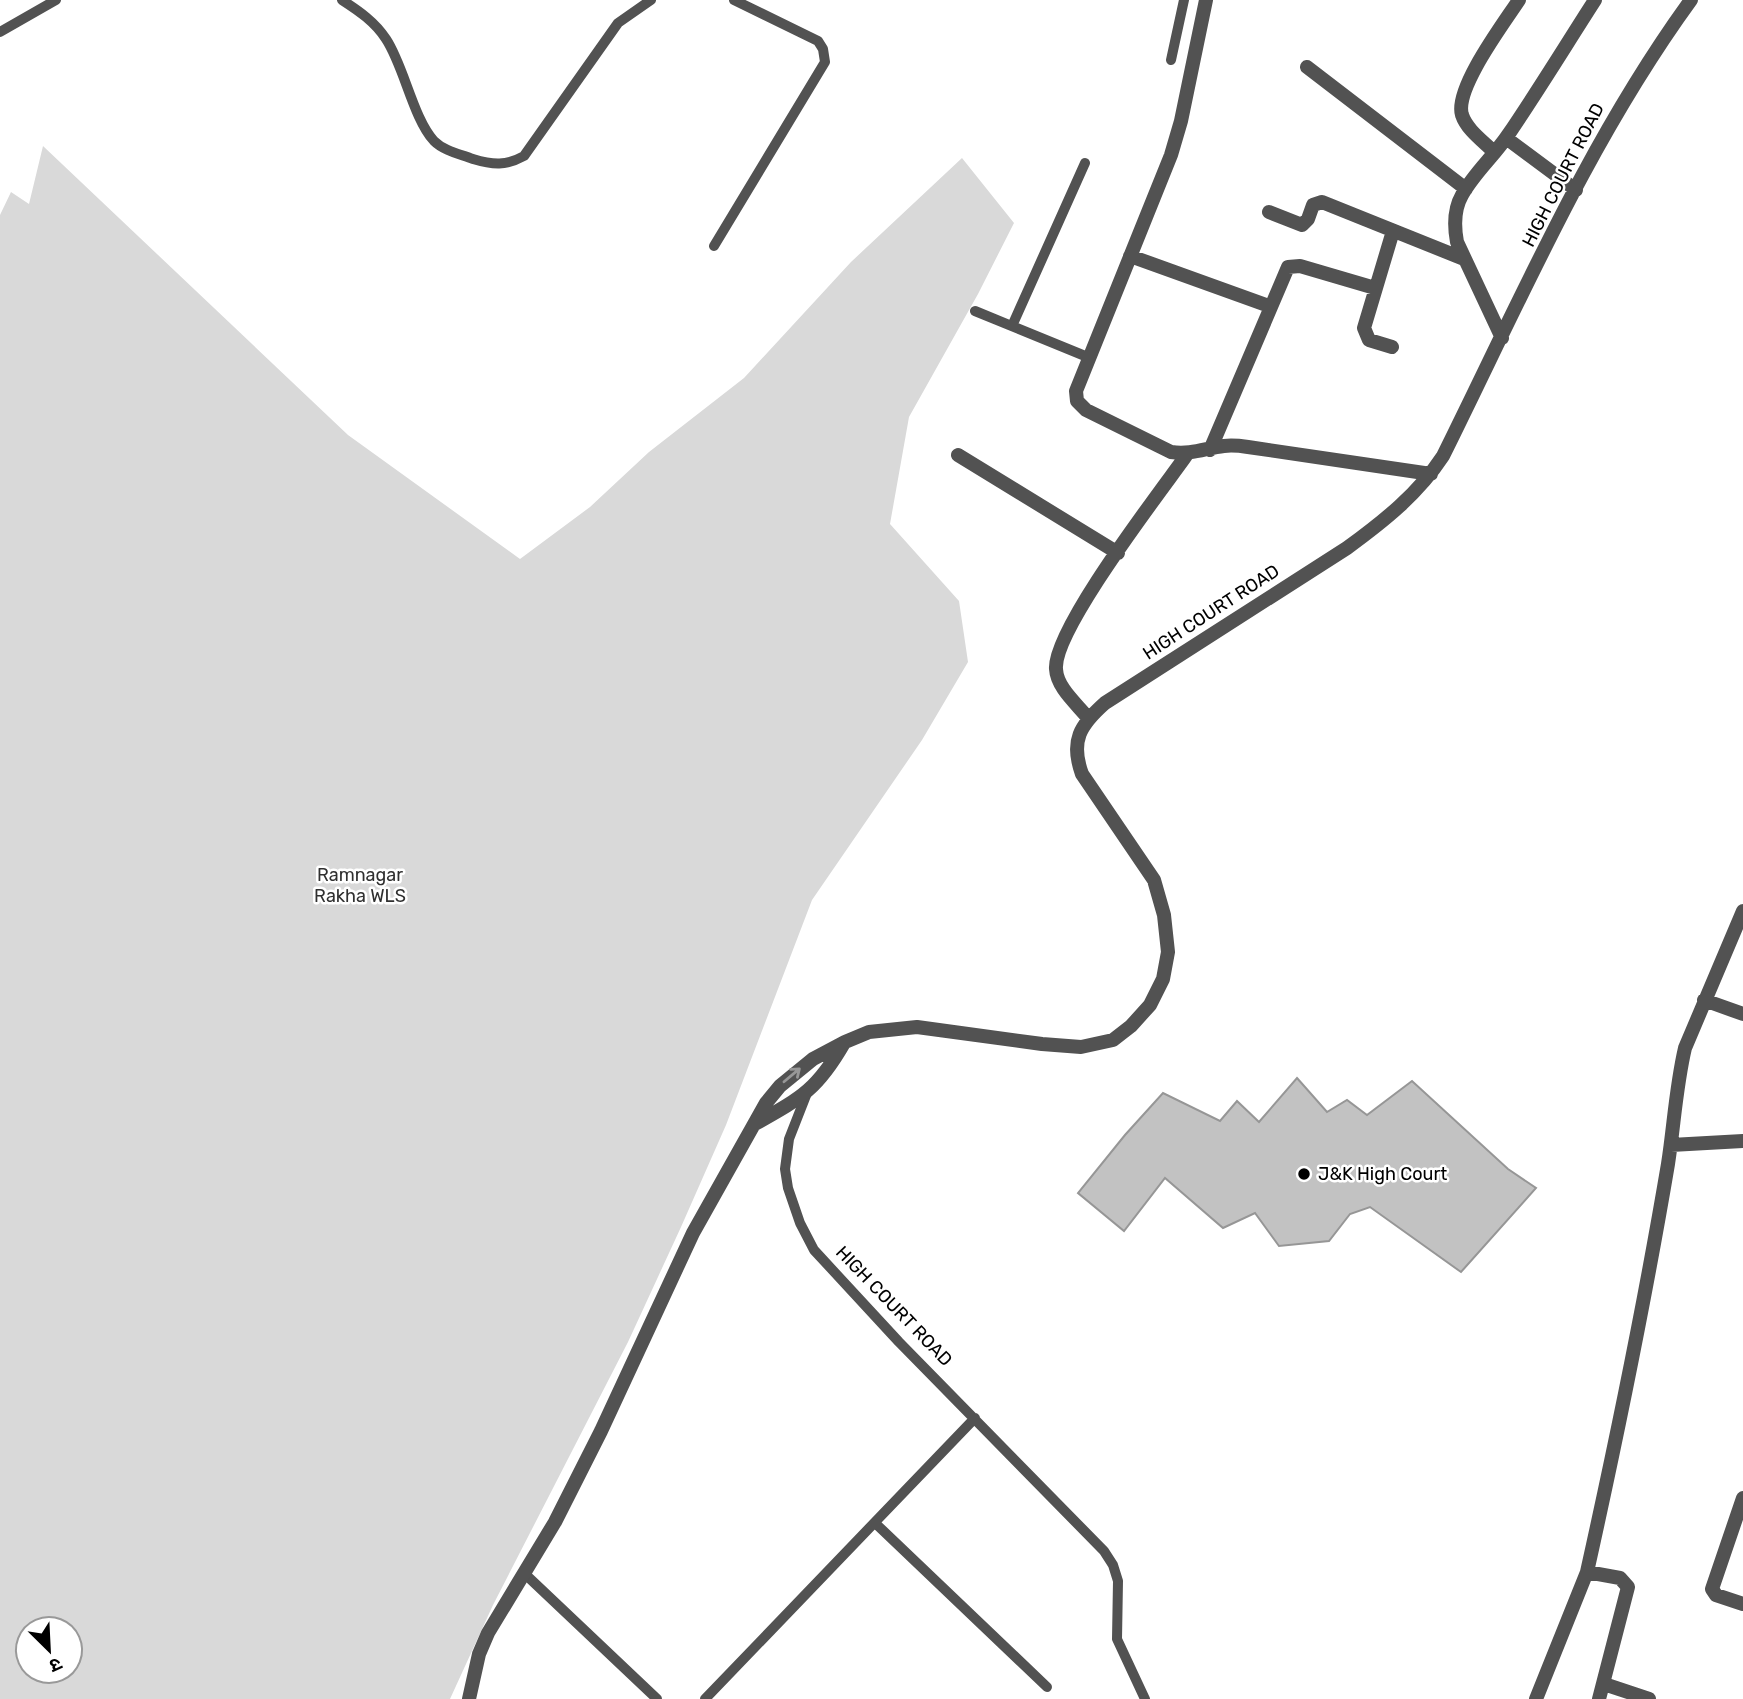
<svg xmlns="http://www.w3.org/2000/svg" width="1743" height="1699" font-family="Rubik,'Noto Sans Devanagari',sans-serif">
<style>
.green{fill:#d9d9d9;fill-rule:evenodd}
.building{fill:#c2c2c2;stroke:#969696;stroke-width:2}
.lines{fill:none;stroke-linecap:round;stroke-linejoin:round}
.lane{stroke:#525252;stroke-width:10}
.street{stroke:#525252;stroke-width:14}
.oneway{stroke:#979797}
.poi-dot{fill:#000;stroke:#fff;stroke-width:2.5}
.labels{text-anchor:middle;stroke-width:5;stroke-linejoin:round;paint-order:stroke}
.street-label{font-size:18px;fill:#000;stroke:#fff}
.park-label{font-size:18px;fill:#303030;stroke:#fff}
.poi-label{font-size:18px;fill:#000;stroke:#fff;text-anchor:start}
</style>
<rect width="100%" height="100%" fill="#fff"/>
<path class="green" d="M43 146 348 435 520 559 590 507 649 452 744 378 851 262 962 158 1014 223 978 294 909 417 890 524 959 601 968 662 922 740 812 900 726 1125 681 1227 628 1342 493 1605 450 1699H0V215L11 192 29 204ZM28 1629H70V1671H28Z"/>
<path class="building" d="M1297 1078 1327 1112 1347 1100 1367 1115 1412 1081 1508 1169 1536 1188 1461 1272 1370 1207 1350 1214 1329 1241 1279 1246 1255 1213 1223 1228 1165 1178 1124 1231 1078 1193 1125 1135 1163 1093 1220 1121 1237 1101 1259 1122Z"/>
<g class="lines">
<path class="lane" d="M342 0C359 11 375 22 386 39 404 66 413 118 434 141 444 151 460 154 473 159 493 165 506 166 524 156L618 23 651 0
M0 32 56 0
M1171 60 1184 0
M714 246 825 62 823 49 818 41 734 0
M975 311 1090 358
M1012 326 1085 163
M807 1093 789 1139 785 1169 788 1188 800 1223 814 1250 899 1342 1104 1551 1113 1565 1118 1581 1117 1639 1145 1699
M875 1523 1047 1687
M525 1574 657 1699
M705 1699 975 1418"/>
<path class="street" d="M1206 0 1181 121 1171 155 1076 391 1077 401 1086 410 1171 452C1191 455 1206 448 1224 446 1232 445 1241 446 1248 447L1431 474
M1307 67 1466 189
M1506 138 1576 190
M1494 152C1483 141 1467 130 1462 115 1454 89 1504 23 1519 0
M1269 212 1302 225 1308 219 1313 205 1322 202 1464 259
M1130 256 1269 306
M1502 338 1457 242C1454 226 1454 209 1462 195 1474 173 1494 156 1508 135 1538 91 1566 45 1595 0
M1392 347 1369 340 1364 328 1393 231
M1210 450 1288 267 1300 266 1375 288
M958 455 1118 553
M1088 718C1077 704 1057 688 1056 669 1053 630 1161 491 1188 453
M1704 1000 1743 1014
M755 1124C801 1098 817 1090 844 1043
M1671 1145 1743 1141
M1743 1498 1712 1589 1716 1595 1743 1604
M1604 1684 1649 1699
M469 1699 479 1654 488 1633 555 1522 601 1431 693 1233 766 1103 780 1086 813 1059 845 1042 869 1032 917 1027 1042 1044 1081 1047 1113 1040 1131 1026 1150 1005 1163 979 1168 952 1164 915 1154 880 1082 774C1070 741 1080 725 1105 703L1347 548C1384 521 1418 494 1443 456 1520 301 1589 140 1691 0
M1536 1699 1587 1572
M1599 1699 1628 1587 1620 1578 1587 1572C1617 1437 1645 1300 1668 1164 1674 1125 1676 1086 1685 1048L1743 911"/>
</g>
<defs><path id="oneway-shaft" d="M-6 0H5M1.5-3L5.5 0L1.5 3" fill="none" stroke-width="1.6" stroke-linecap="round" stroke-linejoin="round" transform="scale(1.75)"/></defs>
<use class="oneway" href="#oneway-shaft" transform="translate(792 1075) rotate(-40)"/>
<circle class="poi-dot" cx="1304" cy="1174" r="7"/>
<g class="labels">
<g class="street-label">
<text transform="translate(1563 175) rotate(-63)" y="6">HIGH COURT ROAD</text>
<text transform="translate(1211 612) rotate(-33)" y="6">HIGH COURT ROAD</text>
<text transform="translate(894 1306) rotate(46)" y="6">HIGH COURT ROAD</text>
</g>
<g class="park-label">
<text x="360" y="881">Ramnagar<tspan x="360" dy="21">Rakha WLS</tspan></text>
</g>
<g class="poi-label">
<text x="1318" y="1180">J&amp;K High Court</text>
</g>
</g>
<g transform="translate(49 1650) rotate(156)"><circle r="33" fill="#ffffff" stroke="#999999" stroke-width="2"/>
<path d="M0-5L12 26L0 18L-12 26Z" fill="#000000"/>
<text y="-10" font-size="19" font-weight="bold" text-anchor="middle" fill="#000000">उ</text>
</g>
</svg>
